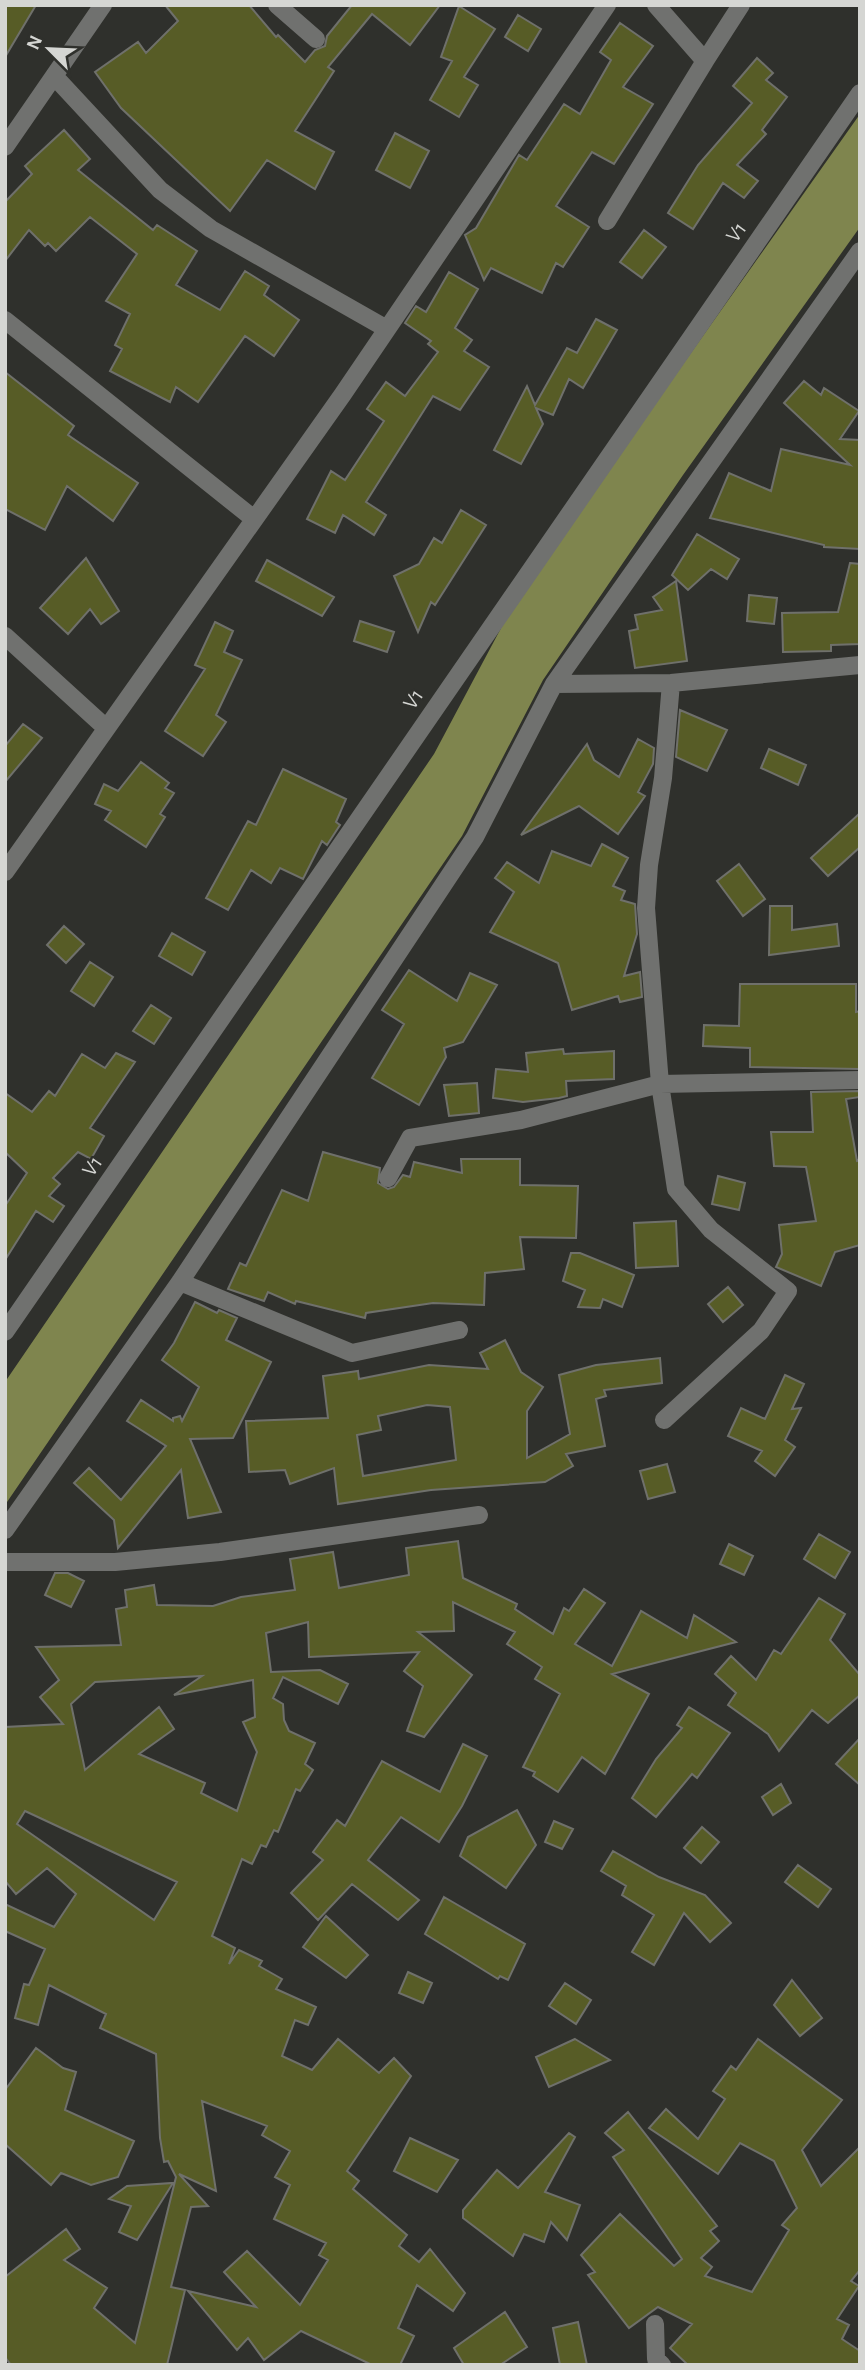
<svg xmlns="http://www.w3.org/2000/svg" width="865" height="2370" font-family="'Alegreya Sans',sans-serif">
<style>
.water{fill:#7f854e}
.building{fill:#575c26;stroke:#6f706b;stroke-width:2;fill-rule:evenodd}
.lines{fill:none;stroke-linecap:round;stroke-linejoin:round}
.minor{stroke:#70716f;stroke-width:18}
.labels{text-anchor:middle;stroke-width:5;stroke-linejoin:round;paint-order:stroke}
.street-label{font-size:21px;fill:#d5d6d3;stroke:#2f302c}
</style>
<rect width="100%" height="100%" fill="#2f302c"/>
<path class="water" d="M860 114V227L683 475 543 680 462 836 5 1505V1382L434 754 516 600Z"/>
<path class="building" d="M5 5H36L5 57Z
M165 5H249L276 37 278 35 305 62 315 50 325 46 327 36 352 5H440L410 45 372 14 328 67 334 71 295 131 334 152 315 189 267 160 230 211 121 108 95 72 138 42 146 53 178 21Z
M459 6 495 29 464 77 478 85 459 117 430 100 452 61 441 57Z
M518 15 541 29 528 51 505 37Z
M620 23 653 46 623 87 653 104 614 164 592 152 556 206 589 227 563 267 556 263 542 293 491 268 484 280 465 235 476 228 519 155 527 160 564 104 580 114 611 60 600 52Z
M757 58 773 73 766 80 787 97 762 130 766 134 737 165 758 181 744 198 723 183 693 229 668 213 698 165 752 103 733 86Z
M64 130 90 159 78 170 153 230 157 225 197 251 176 285 220 310 245 271 269 286 264 295 299 320 274 356 245 336 198 402 176 387 170 402 110 371 122 349 115 345 130 314 106 301 137 254 90 217 56 251 48 243 45 246 29 230 5 261V202L32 174 25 166Z
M395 133 429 151 410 188 376 170Z
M644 230 666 247 642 278 620 262Z
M449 272 478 289 455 328 472 340 464 351 489 367 460 410 433 396 366 502 386 515 374 535 343 515 335 533 307 519 331 471 345 480 384 421 367 409 386 382 405 396 438 352 428 344 431 341 405 323 416 306 426 312Z
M596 319 617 330 583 388 569 379 553 415 536 408 543 424 521 464 494 450 527 386 535 405 567 348 577 353Z
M5 372 74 426 68 435 138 483 113 521 67 486 45 530 5 509Z
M804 381 821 395 824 388 859 411 840 439 860 440V549L824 547V545L710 518 729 473 771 491 781 449 850 465 784 403Z
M461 510 486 525 435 605 431 602 418 632 394 576 419 564 434 538 442 543Z
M697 534 739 559 727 579 711 569 688 590 672 575Z
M86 558 119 611 101 624 90 609 68 634 40 608Z
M267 560 334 597 322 616 256 581Z
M850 563 860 564V644L831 645V651L783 652 782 613 838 612Z
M676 581 687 661 635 668 629 631 638 629 635 615 662 610 653 597Z
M749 595 777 598 774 624 747 621Z
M360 621 394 632 387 652 354 641Z
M215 622 233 631 224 652 242 660 216 715 226 722 203 756 165 731 205 669 195 665Z
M680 710 727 730 707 771 676 757Z
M23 724 42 738 5 782V746Z
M638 739 654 748 653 764 638 792 645 796 618 834 579 806 521 835 587 744 594 760 619 777Z
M769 749 806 765 798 785 761 768Z
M141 762 169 783 165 788 174 793 160 814 165 817 146 847 105 820 111 811 95 804 104 784 118 791Z
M283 769 346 799 336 822 340 825 327 845 322 841 303 879 280 868 271 883 251 870 228 910 206 898 248 821 256 825Z
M860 813V847L828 876 811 858Z
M602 844 628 858 613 886 625 891 621 900 635 904 637 934 624 976 640 972 642 997 620 1002 618 996 572 1010 558 963 490 932 514 892 495 878 507 862 539 883 552 851 591 866Z
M739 864 765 899 743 916 717 881Z
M770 906H792V930L837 924 839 946 769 955Z
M64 926 84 944 66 963 47 945Z
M172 933 205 952 192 975 159 956Z
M90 962 113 977 94 1006 71 991Z
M409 970 457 1001 470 973 497 985 463 1042 444 1048 446 1057 419 1105 372 1078 404 1024 382 1010Z
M740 984H856V1012L860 1011V1069L750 1067V1048L703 1046 704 1025 739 1026Z
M151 1005 171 1018 154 1044 133 1031Z
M563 1049 564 1054 614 1051V1079L566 1081 567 1096 559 1098 523 1102 493 1098 496 1069 528 1072 526 1053Z
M116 1053 135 1062 90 1128 104 1136 91 1159 78 1152 53 1178 60 1184 49 1196 64 1206 53 1222 36 1211 5 1260V1206L27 1173 5 1152V1093L32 1112 49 1091 55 1096 82 1054 105 1068Z
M477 1083 479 1113 449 1116 444 1085Z
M860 1091V1097L846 1099 857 1161 860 1160V1245L835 1252 821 1286 776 1267 782 1254 779 1225 816 1221 806 1167 774 1166 771 1132H813L811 1092Z
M323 1152 380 1168 378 1183 388 1189 394 1187 403 1175 410 1177 414 1162 462 1173 461 1159H520V1185L578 1186 576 1238 520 1237 524 1269 485 1273 484 1305 433 1303 366 1313 365 1318 296 1301 295 1304 268 1292 264 1301 228 1289 240 1263 246 1266 282 1190 308 1201Z
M718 1176 745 1183 739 1210 712 1204Z
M676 1221 678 1266 636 1268 634 1223Z
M571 1253H580L634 1275 622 1307 603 1299 600 1308 578 1307 585 1290 563 1281Z
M728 1287 743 1305 723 1322 708 1304Z
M195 1302 217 1313 219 1310 237 1318 226 1340 271 1362 233 1438 190 1439 221 1512 188 1518 181 1470 118 1548 114 1520 74 1483 89 1468 121 1500 166 1446 127 1421 141 1400 173 1421V1418L180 1416 182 1421 199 1387 162 1360 174 1343Z
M505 1340 521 1372 543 1387 527 1411V1458L570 1434 559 1375 596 1365 660 1358 662 1383 604 1390 606 1396 596 1399 605 1446 566 1454 573 1466 545 1482 431 1490 338 1504 334 1468 290 1484 285 1470 249 1472 246 1421 328 1418 323 1376 358 1371 359 1379 429 1365 488 1369 480 1353ZM427 1405 450 1407 456 1460 363 1476 357 1435 381 1430 378 1416Z
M785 1375 804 1384 792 1409 801 1408 785 1440 795 1447 775 1476 755 1461 762 1451 728 1436 741 1408 765 1419Z
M667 1464 675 1492 648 1499 640 1471Z
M819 1534 850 1552 835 1578 804 1559Z
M458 1541 463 1578 517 1604 515 1609 553 1634 564 1608 569 1611 584 1589 605 1603 575 1644 612 1666 641 1611 687 1638 694 1615 736 1642 612 1674 649 1694 605 1774 582 1757 558 1792 533 1776 535 1772 523 1767 560 1694 535 1679 542 1667 507 1644 515 1632 453 1602 454 1631 418 1632 472 1675 424 1737 407 1731 423 1686 404 1671 419 1652 309 1657 308 1622 266 1633 271 1672 320 1670 348 1684 338 1704 283 1677 273 1698 283 1704 284 1720 289 1731 315 1743 305 1764 313 1770 300 1791 296 1789 278 1832 274 1830 266 1847 261 1845 252 1864 242 1859 212 1936 235 1948 229 1964 239 1950 262 1961 259 1966 282 1979 276 1989 316 2007 308 2025 295 2020 282 2056 312 2070 338 2039 379 2073 394 2058 411 2076 347 2171 359 2181 353 2189 407 2235 399 2246 419 2262 430 2249 465 2293 453 2311 417 2285 398 2328 414 2336 400 2365H372L301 2331 264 2360 248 2338 237 2350 188 2291 256 2307 224 2272 247 2251 300 2305 328 2260 319 2255 326 2243 274 2219 290 2185 275 2177 290 2151 262 2135 267 2126 202 2101 216 2191 179 2174 208 2206 191 2207 171 2287 185 2290 167 2365H11L5 2357V2277L66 2229 80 2249 64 2260 107 2288 94 2308 135 2343 176 2177 168 2161 164 2162 160 2138 156 2054 100 2028 106 2014 49 1985 38 2025 15 2018 24 1984 29 1985 45 1949 5 1931V1904L54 1927 76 1894 47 1868 16 1894 5 1881V1727L63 1724 40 1697 59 1680 36 1647 121 1645 116 1609 127 1607 125 1590 154 1585 157 1605 213 1606 241 1597 295 1590 290 1559 333 1552 339 1588 409 1575 406 1548ZM202 1676 174 1695 253 1680 255 1717 243 1722 257 1752 237 1811 201 1793 205 1783 139 1754 174 1729 159 1707 85 1770 71 1704 95 1682ZM25 1811 177 1882 154 1920 17 1824Z
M729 1544 753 1556 744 1575 720 1564Z
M55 1573H68L84 1581 71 1607 45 1595Z
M819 1598 845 1614 830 1640 860 1675V1695L828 1723 812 1710 779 1751 768 1734 728 1705 736 1693 715 1674 731 1656 756 1680 774 1650 781 1654Z
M689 1707 730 1733 697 1778 692 1774 656 1817 632 1798 656 1759 682 1728 677 1725Z
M860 1738V1785L836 1764Z
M463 1744 487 1756 462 1806 439 1842 401 1817 368 1860 419 1900 398 1920 352 1884 318 1920 291 1893 323 1860 313 1852 337 1820 345 1826 382 1761 440 1792Z
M781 1784 791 1803 773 1815 762 1797Z
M517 1810 536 1845 506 1888 460 1856 468 1837Z
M554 1821 573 1829 562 1849 545 1842Z
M702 1827 719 1842 701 1863 684 1848Z
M613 1851 659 1877 705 1895 731 1923 710 1942 684 1913 654 1965 632 1952 654 1915 622 1895 626 1886 601 1871Z
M798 1865 831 1889 818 1907 785 1882Z
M444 1897 525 1944 508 1980 500 1976 498 1979 425 1934Z
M326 1916 368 1955 346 1978 303 1947Z
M408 1972 432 1983 423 2003 399 1993Z
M792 1980 822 2018 800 2036 774 2005Z
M565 1983 591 2000 576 2024 549 2006Z
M575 2039 610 2060 549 2087 536 2057Z
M758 2039 842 2100 802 2150 821 2186 860 2147V2270L851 2281 859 2286 837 2319 849 2325 842 2339 860 2351V2365H688L670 2348 692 2324 658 2307 629 2328 588 2275 595 2272 581 2255 620 2214 674 2266 682 2259 613 2157 624 2150 605 2133 628 2112 717 2226 710 2231 719 2241 701 2258 712 2267 705 2276 752 2292 789 2230 782 2225 797 2208 774 2161 740 2143 718 2174 649 2128 666 2109 698 2139 725 2099 713 2091 731 2066 736 2070Z
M36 2048 63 2068 76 2072 65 2110 134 2141 118 2177 91 2185 61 2173 51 2185 5 2144V2090Z
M569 2133 575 2137 545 2192 580 2205 567 2240 551 2222 544 2242 524 2234 513 2256 463 2218V2210L497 2170 518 2188Z
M410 2138 458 2160 437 2192 394 2171Z
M173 2183 137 2240 119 2232 131 2206 109 2199 127 2186Z
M505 2312 527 2347 500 2365H464L454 2348Z
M578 2322 587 2365H560L553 2328Z"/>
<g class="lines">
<path class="minor" d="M277 5 316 39
M705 61 741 5
M55 77 160 190 211 229 387 329
M5 147 103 5
M607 221 705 61 656 5
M5 320 254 519
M5 636 105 727
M554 684 671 683 860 665
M5 872 343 394 607 5
M388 1178 410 1138 521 1120 660 1084 860 1080
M180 1282 352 1353 459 1330
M5 1332 860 93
M664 1420 761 1331 788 1291 711 1230 676 1189 660 1084 646 908 649 865 663 778 671 683
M5 1530 180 1282 475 837 554 684 860 251
M5 1562H115L220 1552 479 1515
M655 2324 656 2359 662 2365"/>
</g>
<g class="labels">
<g class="street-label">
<text transform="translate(736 232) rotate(-54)" y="7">V1</text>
<text transform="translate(413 699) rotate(-56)" y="7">V1</text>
<text transform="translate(92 1166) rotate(-56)" y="7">V1</text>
</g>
</g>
<rect width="865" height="2370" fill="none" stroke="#d5d6d3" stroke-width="14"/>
<g transform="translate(49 49) rotate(294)" stroke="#2f302c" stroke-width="5" paint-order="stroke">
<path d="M0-5L12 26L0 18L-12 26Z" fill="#d5d6d3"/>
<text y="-10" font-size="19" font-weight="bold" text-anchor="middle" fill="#d5d6d3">N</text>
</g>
</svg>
